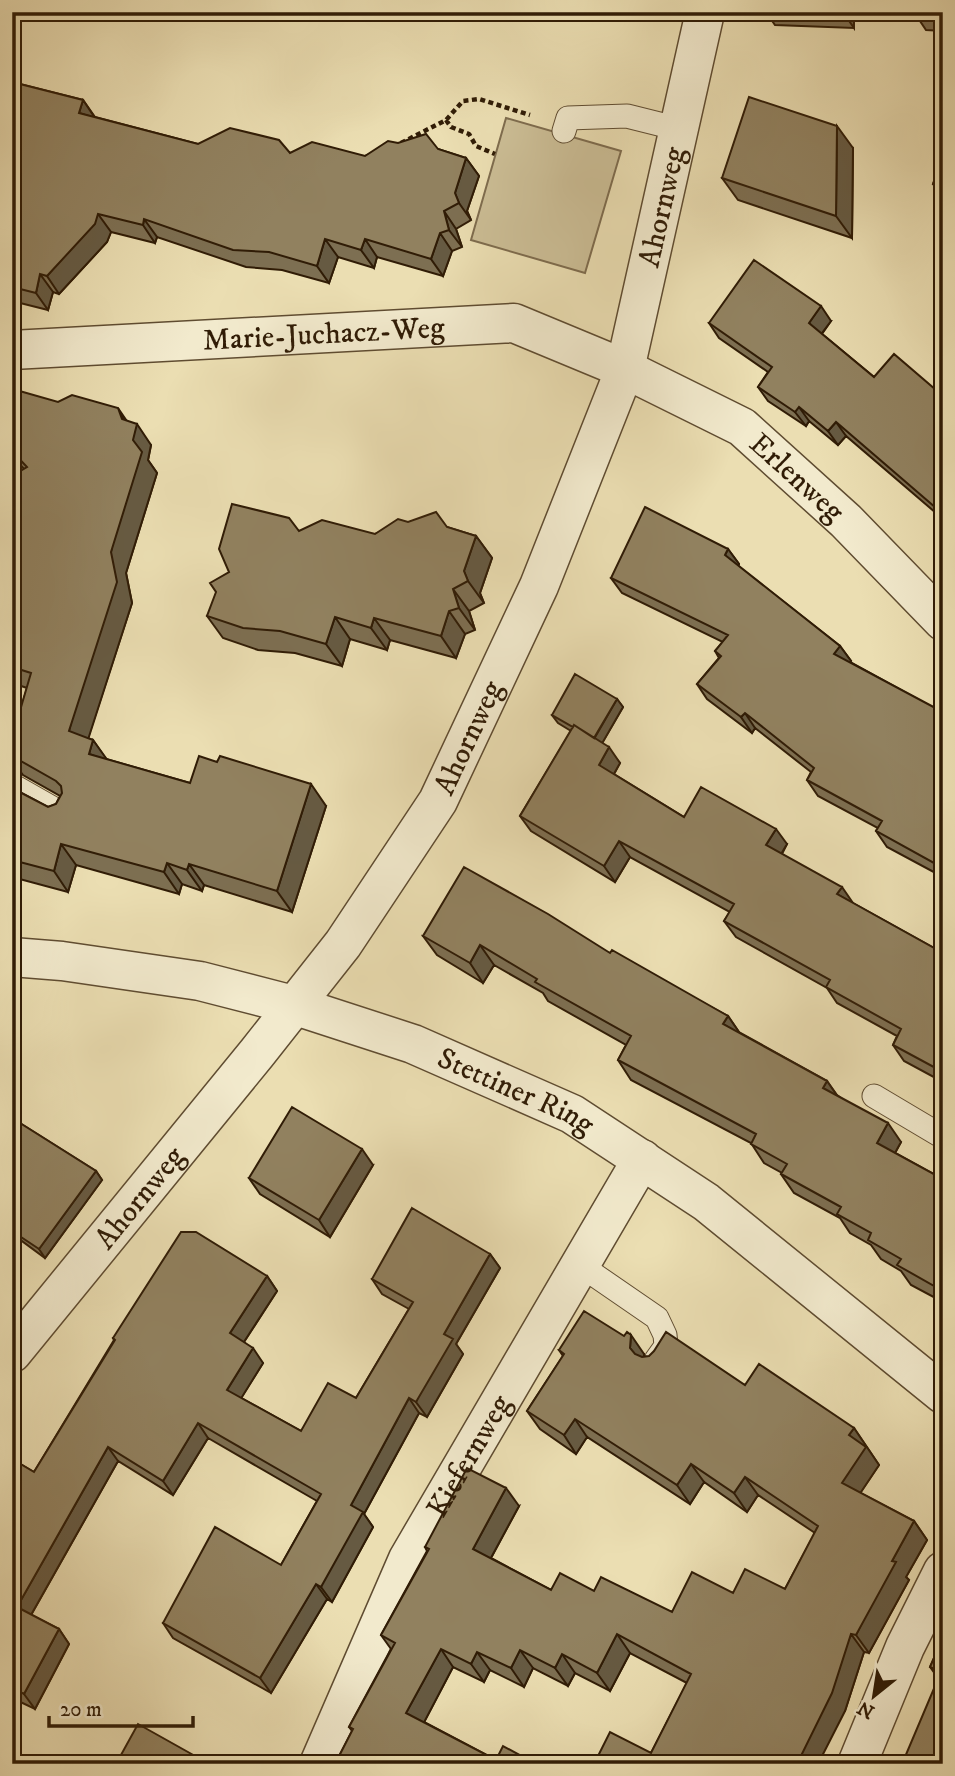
<svg xmlns="http://www.w3.org/2000/svg" width="955" height="1776" font-family="'IM FELL DW Pica',serif">
<style>
.green{fill:#cbbd95;stroke:#7e6c4e;stroke-width:2}
.lines{fill:none;stroke-linecap:round;stroke-linejoin:round}
.service-casing{stroke:#5f4c31;stroke-width:25}
.minor-casing{stroke:#5f4c31;stroke-width:41}
.tertiary-casing{stroke:#5f4c31;stroke-width:41}
.path{stroke:#301c06;stroke-width:4.5;stroke-dasharray:5 3.5;stroke-linecap:butt}
.service{stroke:#f2eacd;stroke-width:23}
.minor{stroke:#f2eacd;stroke-width:38}
.tertiary{stroke:#f2eacd;stroke-width:38}
.wall{fill:#7d6f52;stroke:#301c06;stroke-width:2}
.shaded-wall{fill:#665a42;stroke:#301c06;stroke-width:2}
.building{fill:#91815f;stroke:#301c06;stroke-width:2}
.labels{text-anchor:middle;stroke-width:7;stroke-linejoin:round;paint-order:stroke}
.street-label{font-size:30px;fill:#301c06;stroke:#f2eacd}
</style>
<rect width="100%" height="100%" fill="#ebdeb2"/>
<filter id="stains"><feTurbulence type="fractalNoise" baseFrequency=".00286" numOctaves="4"/><feColorMatrix values="0 0 0 0 .2 0 0 0 0 .09 0 0 0 0 .02 0 0 0 .5 -.17"/></filter>
<radialGradient id="worn" r=".72"><stop offset=".6" stop-color="#630" stop-opacity="0"/><stop offset="1" stop-color="#630" stop-opacity=".3"/></radialGradient>
<path class="green" d="M506 118 621 151 585 273 471 240Z"/>
<g class="lines">
<defs>
<path id="service" d="M564 131 568 118 627 116 679 129
M12 785 63 814
M874 1096 943 1137
M580 1265 657 1318 665 1335 666 1346 656 1360"/>
<g id="minor">
<path id="s1" d="M12 350 514 323 625 369 742 427 846 521 943 621"/>
<path id="s2" d="M12 1353 257 1053 343 944 438 801 539 586 625 369 705 12"/>
<path id="s3" d="M319 1764 408 1559 642 1159"/>
<path d="M857 1764 905 1647 943 1571"/>
</g>
<g id="tertiary">
<path id="s4" d="M12 957 62 961 200 981 293 1005 413 1044 572 1114 706 1202 943 1394"/>
</g>
</defs>
<use href="#service" class="service-casing"/>
<use href="#minor" class="minor-casing"/>
<use href="#tertiary" class="tertiary-casing"/>
<path class="path" d="M446 120 451 127 469 134 476 146 495 154
M401 143 446 120 463 101 479 99 530 115"/>
<use href="#service" class="service"/>
<use href="#minor" class="minor"/>
<use href="#tertiary" class="tertiary"/>
</g>
<path class="wall" d="M766 12H854V28L775 25Z
M943 12V31L926 30 916 15Z
M12 82 83 100 95 117 198 144 290 153 365 156 398 143 438 149 466 158 479 176 467 211 471 220 456 229 462 247 452 251 443 276 377 257 374 268 338 257 329 283 282 270 246 267 157 237 155 243 111 232 107 242 59 294 53 292 48 310 12 301Z
M853 148 852 238 738 200 722 178Z
M943 156V197L933 184Z
M831 321 822 334 874 377 943 396V519L846 436 838 445 809 421 806 426 768 401 758 387 768 372 719 338 709 323Z
M12 403 126 421 151 445 148 460 157 473 126 573 132 603 88 738 93 740 106 759 190 783 326 806 292 912 204 885 202 891 182 884 179 894 76 865 68 892 12 877V788L48 807 56 804 60 796 23 775 12 760V738L27 688 15 684 12 680V515L24 469 12 455Z
M408 522 447 527 476 536 492 558 480 593 484 603 469 611 475 630 465 634 456 658 390 640 387 650 350 639 342 666 295 653 258 650 223 638 207 616 299 531 375 534Z
M728 549 739 564 738 566 840 646 851 661 850 662 943 713V877L887 847 876 831 878 828 818 796 807 780 811 772 755 728 752 733 707 699 697 684 719 658 715 651 723 642 622 593 611 578Z
M617 699 623 707 602 743 620 763 614 774 684 817 787 844 782 854 853 903 943 953V1082L904 1061 893 1045 897 1036 837 1003 827 988 736 937 724 921 730 912 630 857 615 882 531 831 520 816 571 731 558 723 552 715Z
M423 936 610 953 728 1016 739 1032 827 1081 837 1095 901 1142 895 1153 943 1179V1302L911 1285 901 1271 881 1259 871 1245 850 1233 840 1218 794 1193 781 1174 782 1173 764 1163 751 1143 631 1080 618 1060 626 1045 548 1001 543 993 494 965 483 983 437 955Z
M12 1118 96 1171 102 1180 45 1258 19 1239 12 1248Z
M373 1165 330 1237 260 1194 249 1178Z
M490 1254 500 1268 456 1344 463 1354 427 1417 419 1413 364 1514 373 1527 332 1602 327 1599 271 1693 173 1638 163 1623 281 1565 317 1501 208 1438 173 1495 118 1461 31 1615 59 1629 69 1644 35 1709 12 1698V1459L34 1472 114 1340 113 1338 267 1276 277 1291 244 1342 263 1363 241 1398 301 1431 356 1398 409 1309 382 1294 372 1279Z
M559 1350 644 1354V1356L745 1385 854 1428 879 1465 860 1493 914 1521 927 1540 906 1577 909 1580 869 1653 864 1652 845 1711 651 1753 687 1683 630 1653 610 1691 575 1673 568 1686 533 1668 524 1687 490 1670 484 1682 453 1667 424 1722 496 1760 536 1764H335L352 1731 349 1727 391 1649 381 1635 427 1551 425 1547 519 1506 491 1558 551 1590 594 1591 672 1612 733 1593 785 1589 815 1533 758 1495 747 1512 704 1482 690 1504 587 1437 576 1454 540 1429 527 1411 563 1356Z
M943 1638V1764L938 1678 930 1667Z"/>
<path class="shaded-wall" d="M843 12H854V28Z
M83 100 95 118 79 113Z
M837 126 853 148 852 238 836 216Z
M466 158 479 176 467 211 471 220 459 203 455 193Z
M444 211 456 229 462 247 449 230Z
M98 214 111 232 107 242 59 294 47 276Z
M144 219 157 237 155 243 143 225Z
M440 233 452 251 443 276 431 259Z
M325 239 338 257 329 283 317 266Z
M365 239 377 257 374 268 361 250Z
M40 274 53 292 48 310 36 293Z
M821 306 831 321 819 337 809 323Z
M799 407 809 421 806 426 795 412Z
M118 408 133 430 137 424 151 445 148 460 157 473 126 573 132 603 84 752 69 731 111 552 133 440Z
M836 422 846 436 838 445 828 431Z
M476 536 492 558 480 593 484 603 468 581 464 571Z
M728 549 739 564 736 571 725 555Z
M453 589 469 611 475 630 459 608Z
M449 611 465 634 456 658 441 636Z
M335 617 350 639 342 666 326 644Z
M374 618 390 640 387 650 371 628Z
M840 646 851 661 845 669 834 654Z
M617 699 623 707 600 747 594 739Z
M941 711 943 713V732L935 721Z
M745 713 755 728 752 733 741 717Z
M93 740 108 761 89 754Z
M609 747 620 763 610 781 599 765Z
M311 784 326 806 292 912 277 891Z
M776 829 787 844 777 861 766 845Z
M619 841 630 857 615 882 604 866Z
M61 844 76 865 68 892 54 871Z
M167 863 182 884 179 894 164 872Z
M189 864 204 885 202 891 187 870Z
M842 887 853 903 837 894Z
M480 945 494 965 483 983 470 963Z
M943 954V981L935 969Z
M728 1016 741 1035 723 1024Z
M827 1081 840 1100 823 1088Z
M888 1123 901 1142 890 1162 877 1143Z
M362 1149 373 1165 330 1237 319 1220Z
M96 1171 102 1180 45 1258 39 1249Z
M12 1231 19 1239 12 1248Z
M490 1254 500 1268 456 1344 463 1354 427 1417 416 1402 444 1334Z
M267 1276 277 1291 240 1348 230 1333Z
M631 1335 644 1354 643 1367 630 1348Z
M253 1348 263 1363 237 1405 227 1390Z
M409 1398 419 1413 364 1514 373 1527 332 1602 321 1587 351 1505Z
M575 1419 587 1437 576 1454 564 1435Z
M198 1423 208 1438 173 1495 163 1481Z
M854 1428 879 1465 855 1501 842 1483 849 1435Z
M108 1447 118 1461 27 1622 17 1607Z
M691 1464 704 1482 690 1504 677 1485Z
M745 1477 758 1495 747 1512 734 1493Z
M506 1488 519 1506 486 1567 473 1549Z
M914 1521 927 1540 906 1577 909 1580 869 1653 856 1635 892 1561Z
M316 1584 327 1599 271 1693 260 1678Z
M59 1629 69 1644 35 1709 24 1694Z
M617 1634 630 1653 610 1691 597 1673Z
M851 1634 864 1652 845 1711 818 1764H797Z
M441 1649 453 1667 419 1732 406 1713Z
M520 1650 533 1668 524 1687 511 1668Z
M477 1652 490 1670 484 1682 471 1664Z
M562 1654 575 1673 568 1686 555 1668Z
M943 1740V1764H937Z"/>
<path class="building" d="M916 12H943V16L916 15Z
M12 82 83 100 79 113 198 144 230 128 279 140 290 153 312 142 365 156 388 141 398 143 426 134 438 149 466 158 455 193 459 203 444 211 449 230 440 233 431 259 365 239 361 250 325 239 317 266 269 252 233 250 144 219 143 225 98 214 95 224 47 276 40 274 36 293 12 287Z
M749 97 837 126 836 216 722 178Z
M943 156V187L933 184Z
M754 260 821 306 809 323 874 377 894 354 943 396V514L836 422 828 431 799 407 795 412 758 387 772 367 709 323Z
M16 390 58 402 72 395 118 408 122 419 137 424 133 440 142 452 111 552 117 582 69 731 93 740 89 754 190 783 199 756 217 762 220 756 311 784 277 891 189 864 187 870 167 863 164 872 61 844 54 871 12 860V788L48 807 56 804 62 793 61 786 56 781 12 756V738L31 673 12 667V515L16 503 12 496V476L27 467 12 451V403Z
M232 504 289 518 299 531 322 520 375 534 398 519 408 522 436 512 447 527 476 536 464 571 468 581 453 589 459 608 449 611 441 636 374 618 371 628 335 617 326 644 280 631 243 628 207 616 216 592 210 583 229 572 219 549Z
M645 507 728 549 725 555 840 646 834 654 941 711 935 721 943 725V868L876 831 882 821 807 780 814 768 745 713 741 717 697 684 721 656 715 651 728 635 611 578Z
M575 674 617 699 594 738 574 725 573 727 552 715Z
M574 725 609 747 599 765 684 817 701 787 776 829 766 845 842 887 837 894 943 953 935 969 943 974V1072L893 1045 901 1029 826 987 830 980 724 921 734 904 619 841 604 866 520 816Z
M464 867 548 914 610 953 612 950 728 1016 723 1024 827 1081 823 1088 888 1123 877 1143 943 1179V1291L897 1265 901 1259 868 1240 871 1233 837 1214 841 1207 781 1174 787 1164 751 1144 756 1134 618 1060 631 1036 535 982 537 979 480 945 470 963 423 936Z
M292 1107 362 1149 319 1220 249 1178Z
M12 1118 96 1171 39 1249 12 1231Z
M412 1208 490 1254 444 1334 453 1339 416 1402 409 1398 351 1505 363 1512 321 1587 316 1584 260 1678 163 1623 215 1527 281 1565 321 1494 198 1423 163 1481 108 1447 17 1607 59 1629 24 1694 12 1688V1459L34 1472 115 1340 113 1338 181 1232H196L267 1276 230 1333 253 1348 227 1390 301 1431 328 1383 356 1398 413 1302 372 1279Z
M584 1311 624 1336 627 1332 631 1335 630 1348 635 1354 642 1357 649 1356 654 1351 666 1332 745 1385 759 1364 854 1428 849 1435 866 1447 842 1483 914 1521 892 1561 896 1562 856 1635 851 1634 832 1693 797 1764H594L610 1732 651 1753 691 1674 617 1634 597 1673 562 1654 555 1668 520 1650 511 1668 477 1652 471 1664 441 1649 406 1713 496 1760 503 1746 536 1764H335L353 1729 349 1727 395 1643 381 1635 429 1549 425 1547 467 1468 506 1488 473 1549 551 1590 560 1573 594 1591 601 1577 672 1612 692 1572 733 1593 745 1569 785 1589 818 1526 745 1477 734 1493 691 1464 677 1485 575 1419 564 1435 527 1411 564 1354 559 1350Z
M943 1638V1740L937 1764H902L941 1672 930 1667Z
M138 1724 204 1761 202 1764H116Z"/>
<g class="labels">
<g class="street-label">
<text dy="10" stroke="none"><textPath href="#s2" startOffset="1335">Ahornweg</textPath></text>
<text dy="10" stroke="none"><textPath href="#s1" startOffset="312">Marie-Juchacz-Weg</textPath></text>
<text dy="10" stroke="none"><textPath href="#s1" startOffset="828">Erlenweg</textPath></text>
<text dy="10" stroke="none"><textPath href="#s2" startOffset="768">Ahornweg</textPath></text>
<text dy="10" stroke="none"><textPath href="#s4" startOffset="525">Stettiner Ring</textPath></text>
<text dy="10" stroke="none"><textPath href="#s2" startOffset="201">Ahornweg</textPath></text>
<text dy="10" stroke="none"><textPath href="#s3" startOffset="343">Kiefernweg</textPath></text>
</g>
</g>
<rect width="955" height="1776" fill="none" stroke="#ebdeb2" stroke-width="42"/>
<rect x="14" y="14" width="927" height="1748" fill="none" stroke="#301c06" stroke-width="3.5"/>
<rect x="21" y="21" width="913" height="1734" fill="none" stroke="#301c06" stroke-width="2"/>
<g transform="translate(874 1696) rotate(210)" stroke="#f2eacd" stroke-width="5" paint-order="stroke">
<path d="M0-5L12 26L0 18L-12 26Z" fill="#301c06"/>
<text y="-10" font-size="19" font-weight="bold" text-anchor="middle" fill="#301c06">N</text>
</g>
<path d="M49 1716v10h144v-10" fill="none" stroke="#301c06" stroke-width="3.5"/>
<text x="60" y="1716" font-size="21" fill="#301c06" stroke="#f2eacd" stroke-width="5" paint-order="stroke">20 m</text>
<rect width="100%" height="100%" filter="url(#stains)"/>
<rect width="100%" height="100%" fill="url(#worn)"/>
</svg>
